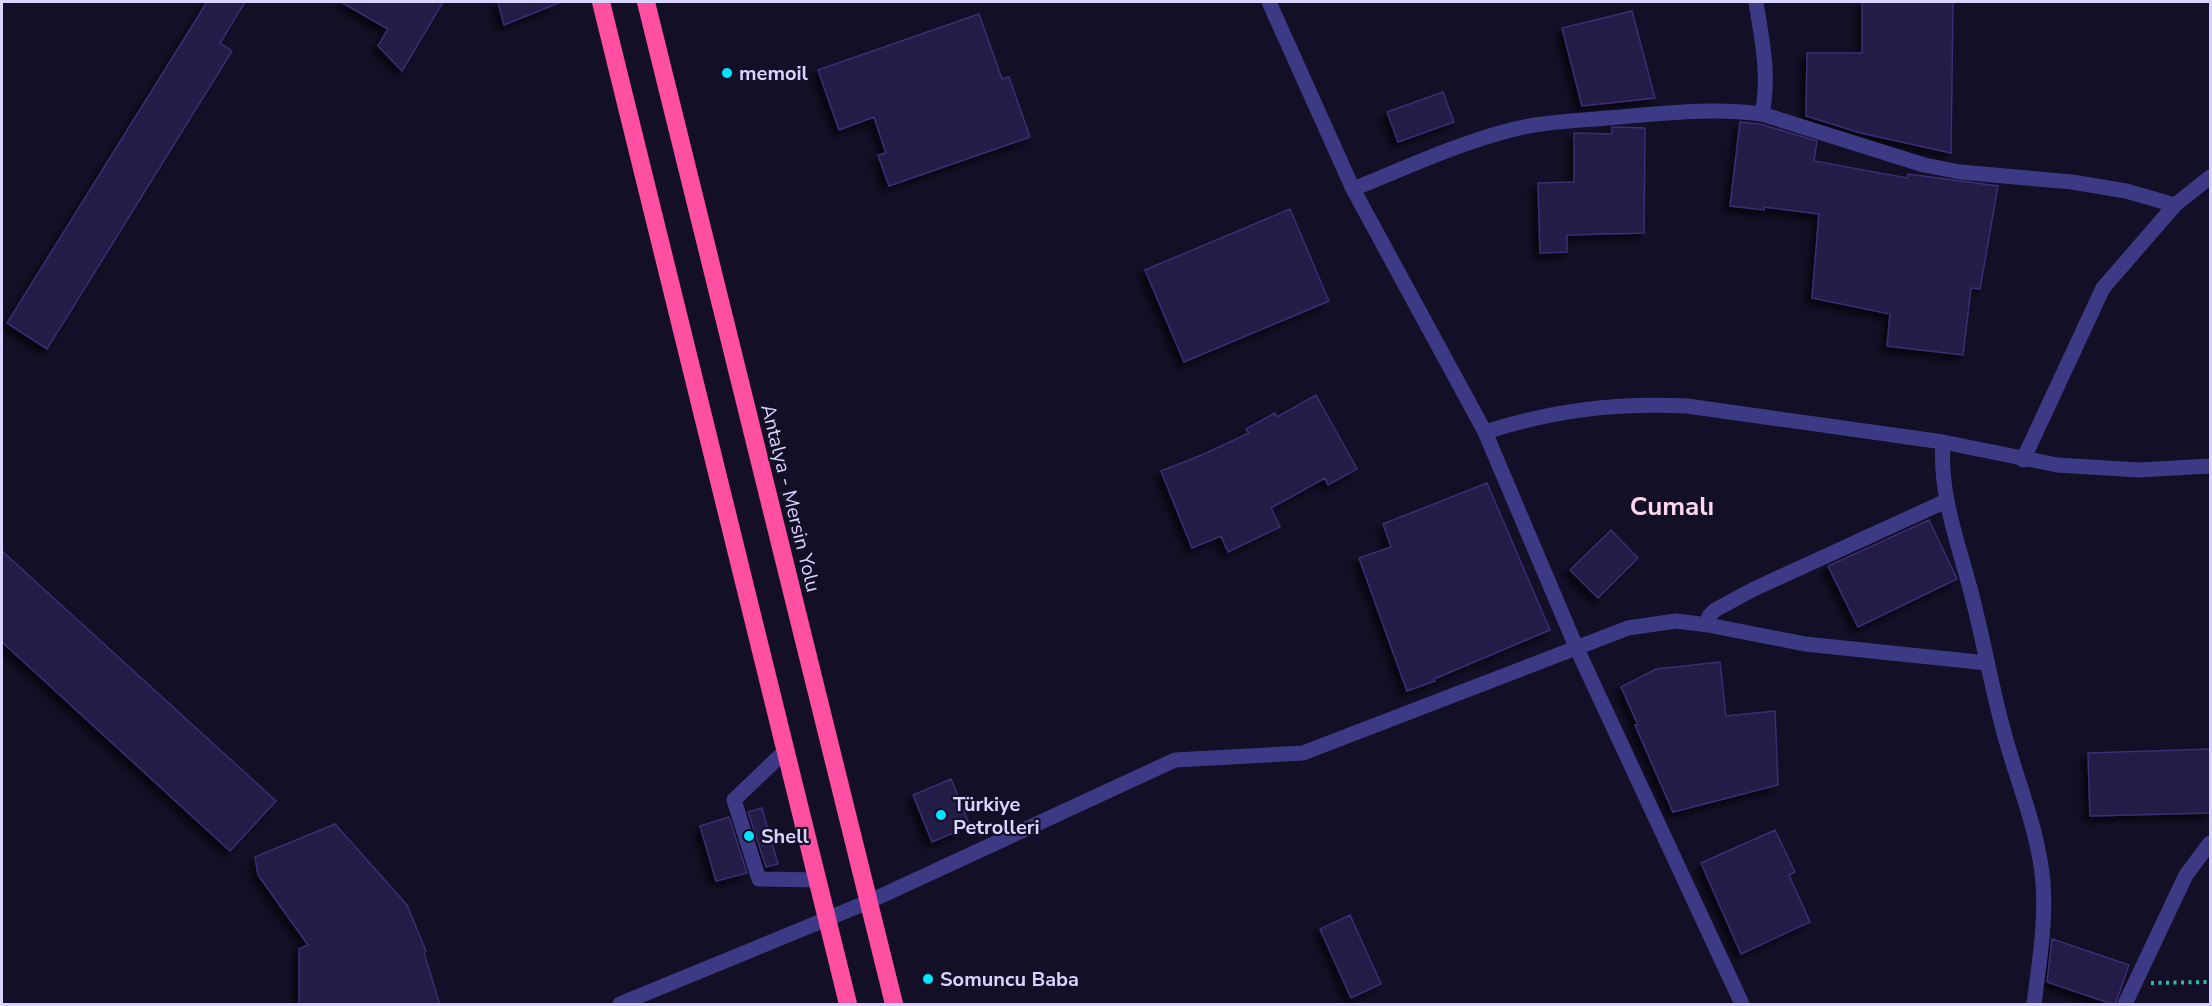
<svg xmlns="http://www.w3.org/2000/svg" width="2212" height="1006" font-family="'Nunito Sans',sans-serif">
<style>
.building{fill:#241b47;stroke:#3b2d73;stroke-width:1.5;filter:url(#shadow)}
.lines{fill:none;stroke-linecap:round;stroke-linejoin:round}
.path{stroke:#2fb8b0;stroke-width:4;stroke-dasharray:3 4.5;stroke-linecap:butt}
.minor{stroke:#3d3a85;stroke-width:15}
.highway{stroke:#ff4fa3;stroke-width:18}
.poi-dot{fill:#00e5ff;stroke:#130f26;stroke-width:2}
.labels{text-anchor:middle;stroke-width:4.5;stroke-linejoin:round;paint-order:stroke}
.poi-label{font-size:20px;font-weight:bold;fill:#d9d4ff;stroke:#130f26;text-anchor:start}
.street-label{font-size:20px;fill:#d9d4ff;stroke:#130f26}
.district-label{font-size:26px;font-weight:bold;fill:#ffd6f0;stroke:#130f26}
</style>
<defs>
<filter id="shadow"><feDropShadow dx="-5.5" dy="5.5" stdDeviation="3" flood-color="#0009"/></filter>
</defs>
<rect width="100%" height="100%" fill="#130f26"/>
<path class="building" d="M207 2H245L220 43 232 51 47 349 7 323Z
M341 2H443L402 71 378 46 388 29Z
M498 2H561L504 25Z
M1862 2H1953L1951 153 1861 133 1806 116 1807 53H1862Z
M1632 11 1655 98 1582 106 1562 28Z
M979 14 1002 79 1009 77 1030 137 889 186 878 155 886 153 874 117 839 130 818 70Z
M1443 92 1454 122 1398 142 1387 112Z
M1740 122 1760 124 1817 141 1814 161 1907 178 1908 174 1998 186 1980 289 1971 288 1963 355 1887 346 1890 314 1812 298 1819 214 1764 207V210L1730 206Z
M1612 127 1645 128 1644 233 1567 235V252L1540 253 1538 183 1574 182V133L1612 134Z
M1290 209 1329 301 1184 362 1145 270Z
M1316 395 1357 469 1328 485 1325 478 1271 508 1280 527 1228 552 1221 536 1192 548 1161 471 1204 454 1249 433 1246 429 1275 413 1277 417Z
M1487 483 1550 630 1434 679 1435 681 1407 691 1359 558 1391 547 1383 524Z
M1929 520 1957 579 1858 627 1828 566Z
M1611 530 1638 558 1598 598 1570 570Z
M2 551 276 801 230 851 2 642Z
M1720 662 1726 716 1775 711 1778 785 1673 812 1635 725H1638L1621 687 1656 669Z
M2211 749V813L2090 816 2088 753Z
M951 779 970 826 932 842 913 795Z
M762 808 778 864 766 867 748 812Z
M729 817 747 873 716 881 700 826Z
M335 824 407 905 426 951 424 953 440 1005H299V949L308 945 258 875 255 857Z
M1775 830 1795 872 1789 875 1810 922 1741 954 1701 863Z
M1350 915 1381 984 1351 998 1320 929Z
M2052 939 2129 965 2115 1005 2047 982Z"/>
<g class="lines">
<path class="path" d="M2151 983 2210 982"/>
<path class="minor" d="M1269 2 1353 189 1485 432 1577 649 1742 1004
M1756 2C1762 40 1770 76 1762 114
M1353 189C1403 169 1454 145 1507 131 1539 122 1573 121 1607 118 1659 114 1710 107 1762 114L1924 165 1960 172 2072 182 2126 191 2175 205
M1485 432C1555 410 1613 403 1687 406L1943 442 2057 465 2139 470 2210 466
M1943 442C1939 494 1958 542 1971 592 1983 638 1991 684 2003 729 2016 779 2039 831 2043 883 2046 924 2039 964 2034 1004
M2023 460 2103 288 2175 205 2210 177
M1708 625 1709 616 1715 610 1754 589 1946 501
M785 751 734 800 759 879 817 880
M620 1004 868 902 1175 760 1303 753 1628 628 1676 621 1708 625 1805 644 1987 663
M2125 1004 2186 875 2210 843"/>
<path class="highway" d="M601 2 848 1004
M646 2 894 1004"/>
</g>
<g class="poi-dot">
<circle cx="727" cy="73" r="6"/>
<circle cx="941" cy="815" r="6"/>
<circle cx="749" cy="836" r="6"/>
<circle cx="928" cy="979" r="6"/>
</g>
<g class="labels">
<g class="poi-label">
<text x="739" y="80">memoil</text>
<text x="953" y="811">Türkiye<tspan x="953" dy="23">Petrolleri</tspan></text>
<text x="761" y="843">Shell</text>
<text x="940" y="986">Somuncu Baba</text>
</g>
<g class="street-label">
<text transform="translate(791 498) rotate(76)" y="7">Antalya - Mersin Yolu</text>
</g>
<g class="district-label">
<text x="1672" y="515">Cumalı</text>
</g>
</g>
<rect width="2212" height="1006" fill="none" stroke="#d9d4ff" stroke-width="6"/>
</svg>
